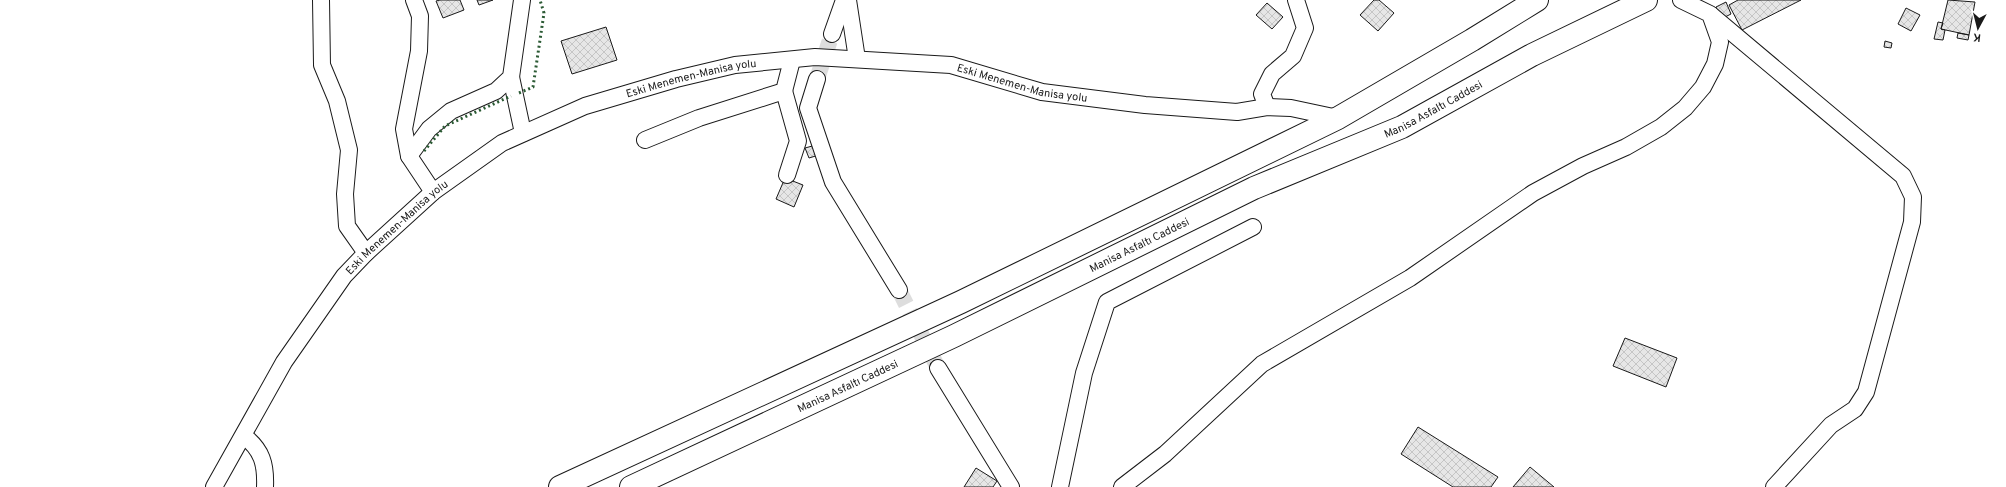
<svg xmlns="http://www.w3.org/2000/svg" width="2006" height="487" font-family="Overpass,sans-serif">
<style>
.building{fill:url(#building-cross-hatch);stroke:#1a1a1a}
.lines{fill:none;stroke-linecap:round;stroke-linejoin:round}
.minor-tunnel{stroke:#ddd;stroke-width:16;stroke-dasharray:16 8;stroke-linecap:butt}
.minor-casing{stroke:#1a1a1a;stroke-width:18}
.highway-casing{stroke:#1a1a1a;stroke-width:24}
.minor{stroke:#fff;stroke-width:16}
.highway{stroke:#fff;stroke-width:22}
.hedge{stroke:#2b5a34;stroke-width:3;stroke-dasharray:2 3;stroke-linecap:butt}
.labels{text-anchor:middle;stroke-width:3;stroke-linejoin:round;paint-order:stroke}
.street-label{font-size:11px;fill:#1a1a1a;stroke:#fff}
</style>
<defs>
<pattern id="building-cross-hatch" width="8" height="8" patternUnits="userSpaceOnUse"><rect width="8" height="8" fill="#e6e6e6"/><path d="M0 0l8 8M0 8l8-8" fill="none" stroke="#c5c5c5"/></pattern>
</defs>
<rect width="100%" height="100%" fill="#fff"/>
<path class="building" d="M440 0H460L464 10 443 18 436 1Z
M477 0H493L479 5Z
M1374 0H1379L1394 13 1378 31 1360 15Z
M1738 0H1801L1742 30 1729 5Z
M1948 0 1975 2 1969 35 1941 29Z
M1726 2 1731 14 1721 19 1716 7Z
M1267 3 1283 17 1272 29 1256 15Z
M1906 8 1920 15 1911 31 1898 24Z
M1938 22 1943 23 1941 29 1945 30 1943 40 1934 39Z
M606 27 617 60 572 74 561 41Z
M1958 33 1969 35 1968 40 1957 38Z
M1885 41 1892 43 1891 48 1884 47Z
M816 145 819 155 809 158 805 148Z
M785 178 803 185 794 207 776 199Z
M1625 338 1677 358 1666 387 1613 366Z
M1418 427 1498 477 1491 487H1453L1401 454Z
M1530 467 1554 487H1513Z
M976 468 997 481 993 487H964Z"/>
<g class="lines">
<path class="minor-tunnel" d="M817 79 832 34
M899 290 938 368"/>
<defs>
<g id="minor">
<path d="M321 0 322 65 337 101 349 150 345 194 347 226 366 253"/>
<path d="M414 0 420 16 419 51 404 129 409 156 433 192"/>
<path d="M848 0 857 59"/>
<path d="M1711 15 1903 176 1913 197 1912 222 1866 392 1855 409 1831 425 1774 487"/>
<path d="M832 34 844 0"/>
<path d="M511 77 523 133"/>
<path d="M817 79 808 108 833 182 899 290"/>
<path d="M784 91 798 141 787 175"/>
<path d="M1267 107 1262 94 1272 74 1293 56 1305 28 1296 0"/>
<path d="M645 140 699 118 784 91 792 60"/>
<path d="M409 156 429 129 451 111 496 91 511 77 522 0"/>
<path d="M938 368 1011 487"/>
<path d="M244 436C262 450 266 464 265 487"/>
<path id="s1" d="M214 487 284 362 344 276 366 253 433 192 502 143 585 106 676 79 735 65 815 57 951 65 1042 92 1145 105 1237 112 1267 107 1291 108 1338 118"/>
<path d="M1060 487 1084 373 1107 302 1253 227"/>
<path d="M1122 487 1165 454 1262 364 1410 278 1533 193 1583 166 1626 147 1661 127 1685 108 1703 87 1715 64 1720 42 1710 14 1681 0"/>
</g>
<g id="highway">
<path d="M560 487 961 302 1338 118 1472 40 1537 0"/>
<path id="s2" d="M631 487 954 336 1254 188 1402 127 1532 55 1646 0"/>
</g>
</defs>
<use href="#minor" class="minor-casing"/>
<use href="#highway" class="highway-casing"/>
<use href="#minor" class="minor"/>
<use href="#highway" class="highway"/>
<path class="hedge" d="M519 93 533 87 544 13 540 0
M424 151 445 126 511 96"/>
</g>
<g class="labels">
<g class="street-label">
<text dy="4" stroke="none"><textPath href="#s1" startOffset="656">Eski Menemen-Manisa yolu</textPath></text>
<text dy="4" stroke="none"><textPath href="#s1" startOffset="992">Eski Menemen-Manisa yolu</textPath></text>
<text dy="4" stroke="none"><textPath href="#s2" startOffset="887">Manisa Asfaltı Caddesi</textPath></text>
<text dy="4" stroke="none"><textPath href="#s1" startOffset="320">Eski Menemen-Manisa yolu</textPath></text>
<text dy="4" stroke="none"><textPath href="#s2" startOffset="563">Manisa Asfaltı Caddesi</textPath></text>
<text dy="4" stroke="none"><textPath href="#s2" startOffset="239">Manisa Asfaltı Caddesi</textPath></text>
</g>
</g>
<g transform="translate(1978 28) rotate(187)" stroke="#ffffff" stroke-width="3" paint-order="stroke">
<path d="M0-3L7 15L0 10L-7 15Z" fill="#1a1a1a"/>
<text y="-6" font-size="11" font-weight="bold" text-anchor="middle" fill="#1a1a1a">K</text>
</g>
</svg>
